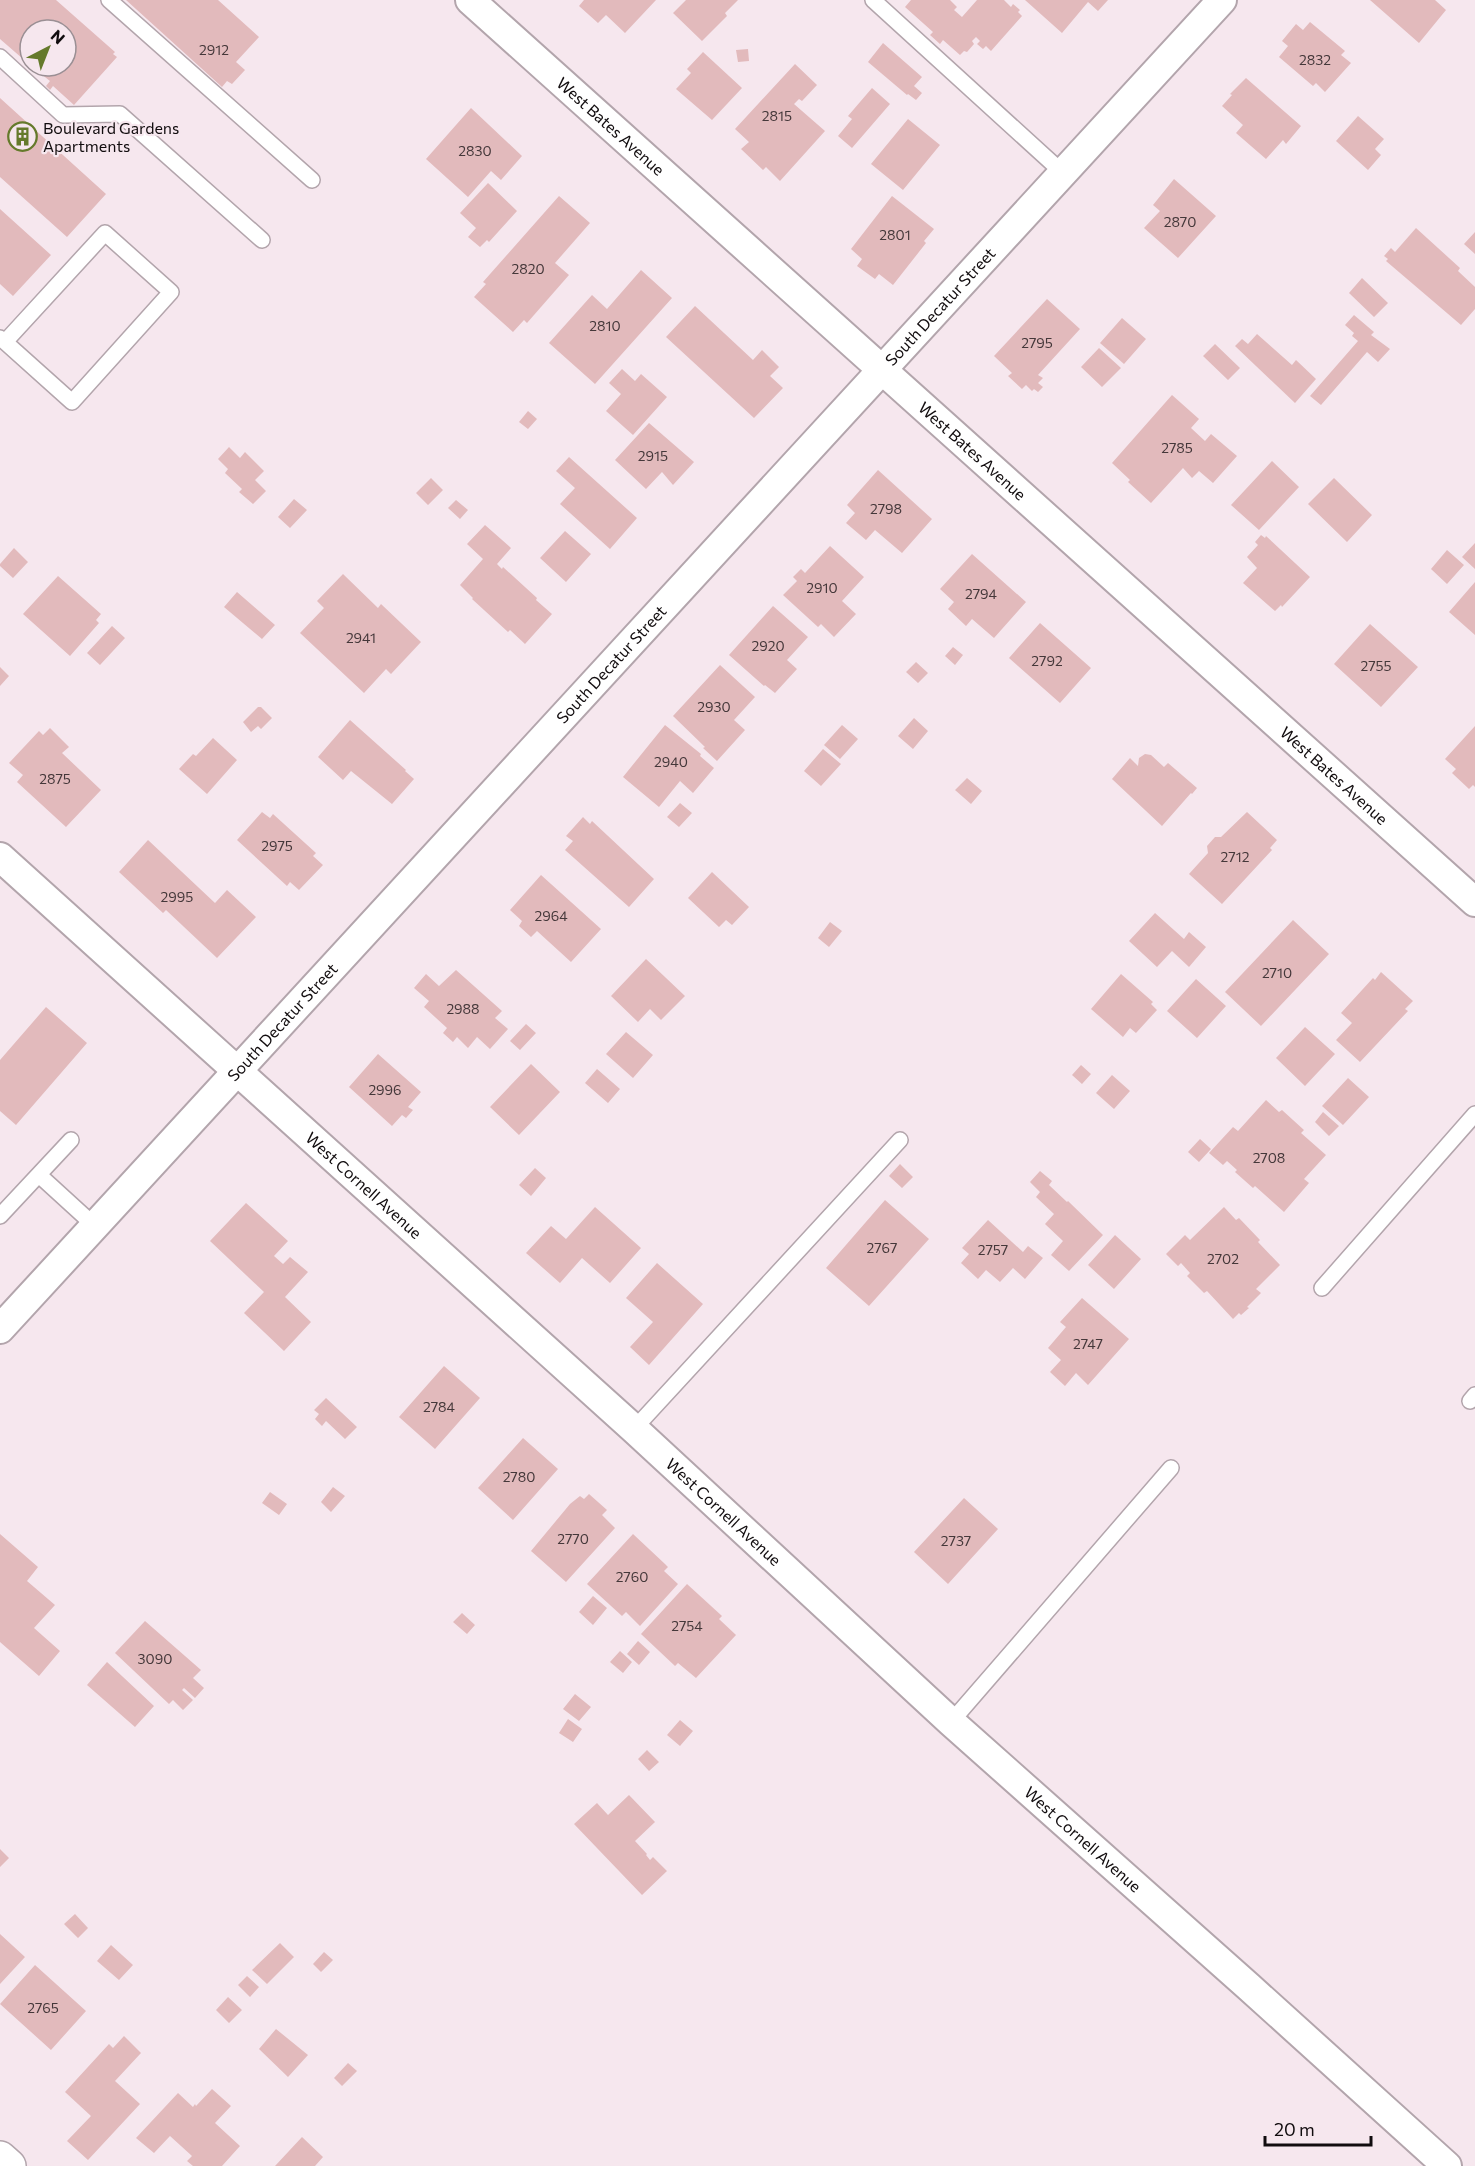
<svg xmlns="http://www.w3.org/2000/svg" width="1475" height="2166" font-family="Commissioner,sans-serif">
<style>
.building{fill:#e2babc}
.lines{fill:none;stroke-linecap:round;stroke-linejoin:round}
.lane-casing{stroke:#b3a5ac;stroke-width:18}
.street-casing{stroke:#b3a5ac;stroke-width:32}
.secondary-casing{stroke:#b3a5ac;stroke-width:36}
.lane{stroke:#fff;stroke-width:15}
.street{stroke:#fff;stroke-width:28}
.secondary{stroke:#fff;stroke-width:33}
.labels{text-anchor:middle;stroke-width:4.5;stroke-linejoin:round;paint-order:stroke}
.number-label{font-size:14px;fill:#45383a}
.street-label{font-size:16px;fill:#110c0e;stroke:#f6e7ee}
.poi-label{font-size:16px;fill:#110c0e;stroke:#f6e7ee;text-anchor:start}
</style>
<rect width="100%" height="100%" fill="#f6e7ee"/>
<path class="building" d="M0 0H56L115 52 113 54 117 57 74 105 53 86 50 90 46 86 50 81 31 66H66V30H30V65L0 39Z
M126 0H218L259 37 236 62 245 70 232 84 227 81 222 87Z
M584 0H656L625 33 606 15 598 23 579 6Z
M686 0H738L725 13 727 16 702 41 673 13Z
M911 0H950L957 7 954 10 962 17 977 0H1004L1011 7 1013 4 1020 10 1018 12 1022 16 991 51 986 46 983 49 977 44 980 41 976 37 972 41 974 44 967 52 964 51 960 55 943 40 940 44 930 35 933 32 905 7Z
M1025 0H1108L1098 11 1088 2 1062 33Z
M1370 0H1435L1446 10 1419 43Z
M1310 22 1345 51 1341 55 1351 63 1325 92 1316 83 1313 86 1279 57 1288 46 1282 41 1296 24 1303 30Z
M883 43 922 77 914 86 922 93 916 100 908 94 907 95 868 62Z
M748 49 749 61 738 62 736 50Z
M703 52 742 88 712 120 676 89 691 73 687 69Z
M795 64 817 85 802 101 799 99 794 104 825 131 780 181 766 167 763 170 741 149 749 142 735 129Z
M1246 78 1301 126 1286 144 1283 140 1266 159 1236 133 1243 125 1222 106 1232 95 1230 94Z
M872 88 890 104 852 148 838 136 852 119 848 116Z
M0 98 106 194 67 237 0 177Z
M471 108 522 156 501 180 491 171 468 197 426 159Z
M1358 116 1384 139 1375 149 1381 155 1368 170 1336 141Z
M908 119 940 145 903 190 871 164Z
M1174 179 1216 216 1178 258 1144 228 1160 211 1153 205Z
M488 183 517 211 489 242 487 240 480 247 468 237 476 228 460 213Z
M559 196 590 223 555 263 569 275 527 323 524 320 513 332 474 297 486 284 483 282Z
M892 196 934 229 924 241 926 243 893 285 879 274 875 279 857 266 862 259 851 249Z
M0 209 51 255 13 296 0 284Z
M1416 228 1460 268 1458 271 1475 287V309L1461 325 1386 261 1388 259 1384 256 1391 248 1395 252Z
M1475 232V254L1464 244Z
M641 270 672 298 595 384 549 343 592 295 607 309Z
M1362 278 1388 303 1374 317 1349 293Z
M1047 299 1080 329 1038 375 1043 378 1038 383 1043 387 1038 392 1034 389 1032 391 1026 385 1022 389 1008 376 1012 373 994 356Z
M695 306 753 360 762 350 779 367 770 376 783 388 754 418 666 337Z
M1354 315 1374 332 1371 335 1390 349 1378 362 1367 352 1321 405 1310 396 1358 341 1352 336 1354 333 1345 325Z
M1122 318 1146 339 1124 364 1100 343Z
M1257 334 1292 365 1296 360 1316 379 1295 403 1235 346 1242 339 1248 344Z
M1215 344 1240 368 1228 380 1203 356Z
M1099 348 1121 368 1102 387 1081 367Z
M622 369 635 381 641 374 667 397 633 435 606 411 621 394 609 383Z
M1172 395 1199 419 1191 428 1205 441 1211 434 1237 456 1213 483 1199 471 1192 478 1183 468 1151 503 1128 482 1130 480 1112 463Z
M528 411 537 419 528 429 519 422Z
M649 423 694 462 673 485 662 472 646 489 615 460Z
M229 447 240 458 245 452 264 471 255 480 266 491 253 504 239 492 242 489 225 473 228 469 218 459Z
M569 457 637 518 610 549 560 504 575 488 556 471Z
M1272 461 1299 487 1259 530 1231 505Z
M878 470 932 519 902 553 875 530 866 540 846 523 855 513 847 505Z
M431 478 443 490 428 505 416 493Z
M1334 478 1372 515 1347 542 1308 504Z
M294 499 307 510 290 528 278 517Z
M456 500 468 510 460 519 448 508Z
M485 525 511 548 497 564 502 569 503 567 537 598 536 600 552 614 525 644 510 630 508 632 472 599 473 598 460 585 483 559 467 544Z
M565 531 591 554 566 582 540 558Z
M1261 535 1265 538 1266 536 1310 577 1282 607 1281 605 1275 611 1243 583 1257 568 1247 557 1258 545 1255 542Z
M1475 543V569L1462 557Z
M830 546 864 577 842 601 856 614 834 637 821 624 818 627 783 595 797 581 793 577 801 569 805 573Z
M14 548 28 562 13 578 0 566V564Z
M1447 550 1464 565 1447 584 1431 569Z
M972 554 1026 602 994 638 972 619 966 626 948 609 954 602 940 589Z
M343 574 378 608 381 604 421 642 391 674 386 669 364 693 300 633 324 608 317 601Z
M58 576 101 614 96 620 99 623 70 656 23 614Z
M1475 582V635L1449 612Z
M237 592 275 625 262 639 224 607Z
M773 606 808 637 787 660 797 669 775 693 765 685 764 686 729 655Z
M1040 623 1091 668 1060 703 1009 658Z
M1370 624 1418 667 1381 707 1334 664Z
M112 626 125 638 100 665 87 653Z
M953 647 963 655 955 665 945 656Z
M916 662 928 673 918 683 906 672Z
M720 665 755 697 734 720 745 730 717 761 703 748 705 747 673 716Z
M0 667 9 676 0 686Z
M258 707H261L272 718 261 729 258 726 251 732 243 722Z
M914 718 928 731 913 749 898 736Z
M350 720 406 770 405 771 414 779 392 804 351 771 343 780 318 757Z
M665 725 701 754 700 756 714 768 693 793 680 781 659 807 623 777Z
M842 725 858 739 840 759 824 745Z
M1475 726V787L1473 785 1469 789 1452 773 1456 769 1445 759Z
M50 728 69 747 62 753 101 790 66 827 17 782 23 775 9 763 39 731 43 735Z
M213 738 237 760 207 794 179 769 193 754 196 756Z
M823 749 841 764 821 786 804 771Z
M1145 754 1151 755 1164 767 1168 763 1197 788 1192 794 1191 793 1162 826 1112 779 1130 758 1138 766 1139 758Z
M967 778 982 791 971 804 955 790Z
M680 803 692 813 679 827 667 817Z
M262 812 270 818 273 814 316 853 313 856 323 865 299 890 290 882 287 886 237 840Z
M1247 812 1277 840 1270 848 1272 850 1222 904 1189 874 1208 853 1207 846 1215 837H1221Z
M583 817 590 824 592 821 654 879 629 907 565 850 573 841 566 836Z
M148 840 215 903 227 890 256 917 217 958 166 910 163 913 119 872Z
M712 872 749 907 732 925 726 920 719 927 688 898Z
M541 875 601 929 571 962 537 931 531 937 519 926 522 921 510 910Z
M1155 913 1184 939 1189 932 1206 947 1189 967 1172 951 1157 967 1129 941Z
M1293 920 1329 954 1261 1026 1225 992Z
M830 922 842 931 829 947 818 938Z
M646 959 685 996 661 1020 650 1009 638 1022 611 996Z
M456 970 502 1011 495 1018 508 1029 490 1049 477 1037 468 1048 457 1037 453 1042 443 1033 447 1028 424 1007 429 1001 414 988 426 974 439 986Z
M1381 972 1413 1001 1405 1009 1408 1011 1360 1062 1336 1040 1352 1023 1341 1013 1373 978 1375 980Z
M1121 974 1153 1002 1151 1004 1157 1010 1136 1033 1130 1028 1123 1037 1091 1009Z
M1196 979 1226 1006 1197 1038 1167 1011Z
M46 1007 87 1043 16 1125 0 1111V1060Z
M526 1024 536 1033 520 1050 510 1041Z
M1305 1027 1335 1054 1305 1086 1276 1058Z
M626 1032 653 1055 633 1078 606 1054Z
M378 1054 421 1092 408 1107 413 1110 406 1118 402 1115 392 1126 349 1087Z
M531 1064 560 1092 519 1135 490 1107Z
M1081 1065 1091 1074 1082 1084 1072 1075Z
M597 1069 620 1089 608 1103 585 1083Z
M1112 1075 1130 1091 1114 1109 1096 1093Z
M1348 1078 1369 1097 1343 1125 1322 1106Z
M1266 1100 1279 1112 1282 1110 1304 1130 1301 1133 1326 1155 1304 1179 1309 1183 1284 1212 1255 1186 1253 1188 1235 1172 1237 1170 1227 1161 1223 1165 1209 1153 1233 1127 1238 1131Z
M1323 1112 1339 1126 1329 1136 1315 1122Z
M1200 1139 1211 1149 1199 1162 1188 1152Z
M900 1164 913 1177 902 1188 889 1176Z
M535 1168 546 1178 531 1196 519 1185Z
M1040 1171 1052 1181 1049 1185 1067 1202 1068 1201 1103 1235 1069 1271 1051 1255 1063 1241 1045 1224 1054 1214 1036 1197 1040 1192 1030 1182Z
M885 1200 929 1239 869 1306 826 1268Z
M246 1203 288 1241 274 1256 283 1264 290 1257 308 1272 285 1297 311 1322 284 1351 244 1313 264 1292 210 1241Z
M595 1207 641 1248 610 1283 582 1258 560 1283 526 1253 551 1226 566 1239Z
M1224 1207 1236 1220 1239 1218 1260 1240 1258 1242 1280 1265 1256 1289 1261 1293 1247 1307 1249 1308 1241 1315 1239 1313 1233 1319 1207 1291 1204 1293 1187 1276 1190 1273 1181 1263 1178 1266 1166 1254 1185 1235 1190 1240Z
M988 1220 1023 1252 1028 1246 1043 1258 1025 1279 1013 1268 1000 1282 986 1270 978 1279 961 1263 969 1254 962 1248Z
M1115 1235 1141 1259 1114 1289 1088 1265Z
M657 1263 703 1304 649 1365 630 1347 653 1322 626 1298Z
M1082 1298 1129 1339 1088 1385 1076 1373 1065 1386 1050 1372 1061 1360 1048 1348 1066 1327 1060 1322Z
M444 1366 480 1398 435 1449 399 1417Z
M326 1398 357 1427 345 1439 326 1421 322 1426 315 1419 319 1414 314 1410Z
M523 1438 558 1469 513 1520 478 1488Z
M333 1487 345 1496 331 1512 321 1502Z
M270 1492 287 1504 279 1515 262 1503Z
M589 1494 607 1510 602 1515 615 1528 566 1582 531 1551 570 1504 580 1496 584 1499Z
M964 1498 998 1529 948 1584 914 1552Z
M0 1534 38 1567 27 1581 55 1605 34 1628 60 1651 39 1676 0 1642Z
M633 1534 665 1564 668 1567 664 1571 678 1584 640 1626 626 1612 622 1616 587 1584Z
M687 1584 722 1616 719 1619 736 1635 696 1678 678 1663 675 1666 641 1634Z
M593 1596 607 1608 593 1625 579 1612Z
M462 1613 475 1625 467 1634 453 1622Z
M145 1621 201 1670 193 1678 204 1688 195 1698 184 1688 182 1690 193 1700 183 1710 173 1700 169 1704 115 1653Z
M638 1641 650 1652 639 1665 627 1654Z
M620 1651 632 1662 623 1673 610 1662Z
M107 1662 154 1706 135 1727 87 1685Z
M575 1694 591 1707 579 1721 563 1709Z
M568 1719 582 1729 573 1742 559 1733Z
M680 1720 693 1731 680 1746 667 1735Z
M647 1750 659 1762 649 1771 638 1759Z
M629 1795 655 1822 635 1841 647 1854 646 1855 650 1860 653 1857 667 1871 642 1895 574 1824 597 1803 608 1815Z
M0 1849 9 1858 0 1867Z
M75 1914 88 1928 78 1938 64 1924Z
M0 1934 25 1957 0 1984Z
M280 1943 294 1957 267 1984 252 1970Z
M111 1945 133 1965 119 1980 97 1961Z
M324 1952 333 1960 321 1972 313 1964Z
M35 1965 86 2011 51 2050 0 2004Z
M247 1976 259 1987 250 1997 238 1985Z
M228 1997 242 2010 229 2023 216 2010Z
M276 2029 308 2055 288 2077 259 2049Z
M124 2036 141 2053 115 2081 140 2104 88 2160 67 2141 91 2116 65 2092 109 2044 113 2048Z
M348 2063 357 2071 342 2086 334 2078Z
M212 2089 231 2106 215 2123 240 2146 222 2166H193L187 2161 192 2156 170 2136 154 2153 136 2138 178 2093 193 2107 195 2104 196 2106Z
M302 2137 323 2157 315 2166H275Z"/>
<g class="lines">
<defs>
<path id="lane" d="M109 0 312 180
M873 0 1063 173
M0 57 63 115 120 114 262 240
M0 338 5 342 72 402 171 292 105 233 5 342
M39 1175 96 1227
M0 1216 71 1140
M1322 1288 1475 1114
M1470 1401 1475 1395
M634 1429 900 1140
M951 1722 1171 1468"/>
<g id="street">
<path id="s1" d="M470 0 1475 902"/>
<path id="s2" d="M0 857 634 1429 951 1722 1249 1987 1447 2166"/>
<path id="s3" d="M0 1329 1222 0"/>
</g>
<path id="secondary" d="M0 2158 9 2166"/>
</defs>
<use href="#lane" class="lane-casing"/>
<use href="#street" class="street-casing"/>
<use href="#secondary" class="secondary-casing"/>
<use href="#lane" class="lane"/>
<use href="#street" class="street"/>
<use href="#secondary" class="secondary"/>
</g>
<defs>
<symbol id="building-ring" viewBox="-11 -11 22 22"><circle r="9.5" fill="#f6e7ee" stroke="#657a2b" stroke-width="1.5"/><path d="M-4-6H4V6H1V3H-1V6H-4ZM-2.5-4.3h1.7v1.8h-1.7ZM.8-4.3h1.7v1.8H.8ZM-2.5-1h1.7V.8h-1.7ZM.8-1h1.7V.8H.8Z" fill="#657a2b"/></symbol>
</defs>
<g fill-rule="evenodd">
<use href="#building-ring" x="6" y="120" width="33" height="33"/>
</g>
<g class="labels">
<g class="number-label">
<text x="214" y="55">2912</text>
<text x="1315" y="65">2832</text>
<text x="777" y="121">2815</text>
<text x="475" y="156">2830</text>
<text x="1180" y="227">2870</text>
<text x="895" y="240">2801</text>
<text x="528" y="274">2820</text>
<text x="605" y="331">2810</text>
<text x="1037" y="348">2795</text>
<text x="1177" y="453">2785</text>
<text x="653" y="461">2915</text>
<text x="886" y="514">2798</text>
<text x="822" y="593">2910</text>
<text x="981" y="599">2794</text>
<text x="361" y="643">2941</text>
<text x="768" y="651">2920</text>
<text x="1047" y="666">2792</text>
<text x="1376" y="671">2755</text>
<text x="714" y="712">2930</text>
<text x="671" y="767">2940</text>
<text x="55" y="784">2875</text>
<text x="277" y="851">2975</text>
<text x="1235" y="862">2712</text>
<text x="177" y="902">2995</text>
<text x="551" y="921">2964</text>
<text x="1277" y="978">2710</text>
<text x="463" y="1014">2988</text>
<text x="385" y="1095">2996</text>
<text x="1269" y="1163">2708</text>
<text x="882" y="1253">2767</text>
<text x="993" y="1255">2757</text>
<text x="1223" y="1264">2702</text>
<text x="1088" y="1349">2747</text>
<text x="439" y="1412">2784</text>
<text x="519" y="1482">2780</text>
<text x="573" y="1544">2770</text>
<text x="956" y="1546">2737</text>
<text x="632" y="1582">2760</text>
<text x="687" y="1631">2754</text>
<text x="155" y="1664">3090</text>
<text x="43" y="2013">2765</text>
</g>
<g class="street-label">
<text dy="6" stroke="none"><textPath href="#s1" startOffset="189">West Bates Avenue</textPath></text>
<text dy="6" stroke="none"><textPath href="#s3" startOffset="1389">South Decatur Street</textPath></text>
<text dy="6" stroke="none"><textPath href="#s1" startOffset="675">West Bates Avenue</textPath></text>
<text dy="6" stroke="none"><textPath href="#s3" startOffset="903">South Decatur Street</textPath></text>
<text dy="6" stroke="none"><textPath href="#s1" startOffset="1161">West Bates Avenue</textPath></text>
<text dy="6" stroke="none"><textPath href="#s3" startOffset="417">South Decatur Street</textPath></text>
<text dy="6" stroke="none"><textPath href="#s2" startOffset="490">West Cornell Avenue</textPath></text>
<text dy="6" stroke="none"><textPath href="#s2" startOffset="976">West Cornell Avenue</textPath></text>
<text dy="6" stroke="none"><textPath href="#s2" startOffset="1462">West Cornell Avenue</textPath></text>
</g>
<g class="poi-label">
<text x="43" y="134">Boulevard Gardens<tspan x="43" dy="18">Apartments</tspan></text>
</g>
</g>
<g transform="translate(48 48) rotate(42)"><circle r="28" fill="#f6e7ee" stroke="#9a8f94" stroke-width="1.5"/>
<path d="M0-4.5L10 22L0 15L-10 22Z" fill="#657a2b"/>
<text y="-9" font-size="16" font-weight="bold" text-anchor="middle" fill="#110c0e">N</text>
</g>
<path d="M1265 2136v9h106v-9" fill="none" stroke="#110c0e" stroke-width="3"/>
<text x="1274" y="2136" font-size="18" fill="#110c0e" stroke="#f6e7ee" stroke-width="4.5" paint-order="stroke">20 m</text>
</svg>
